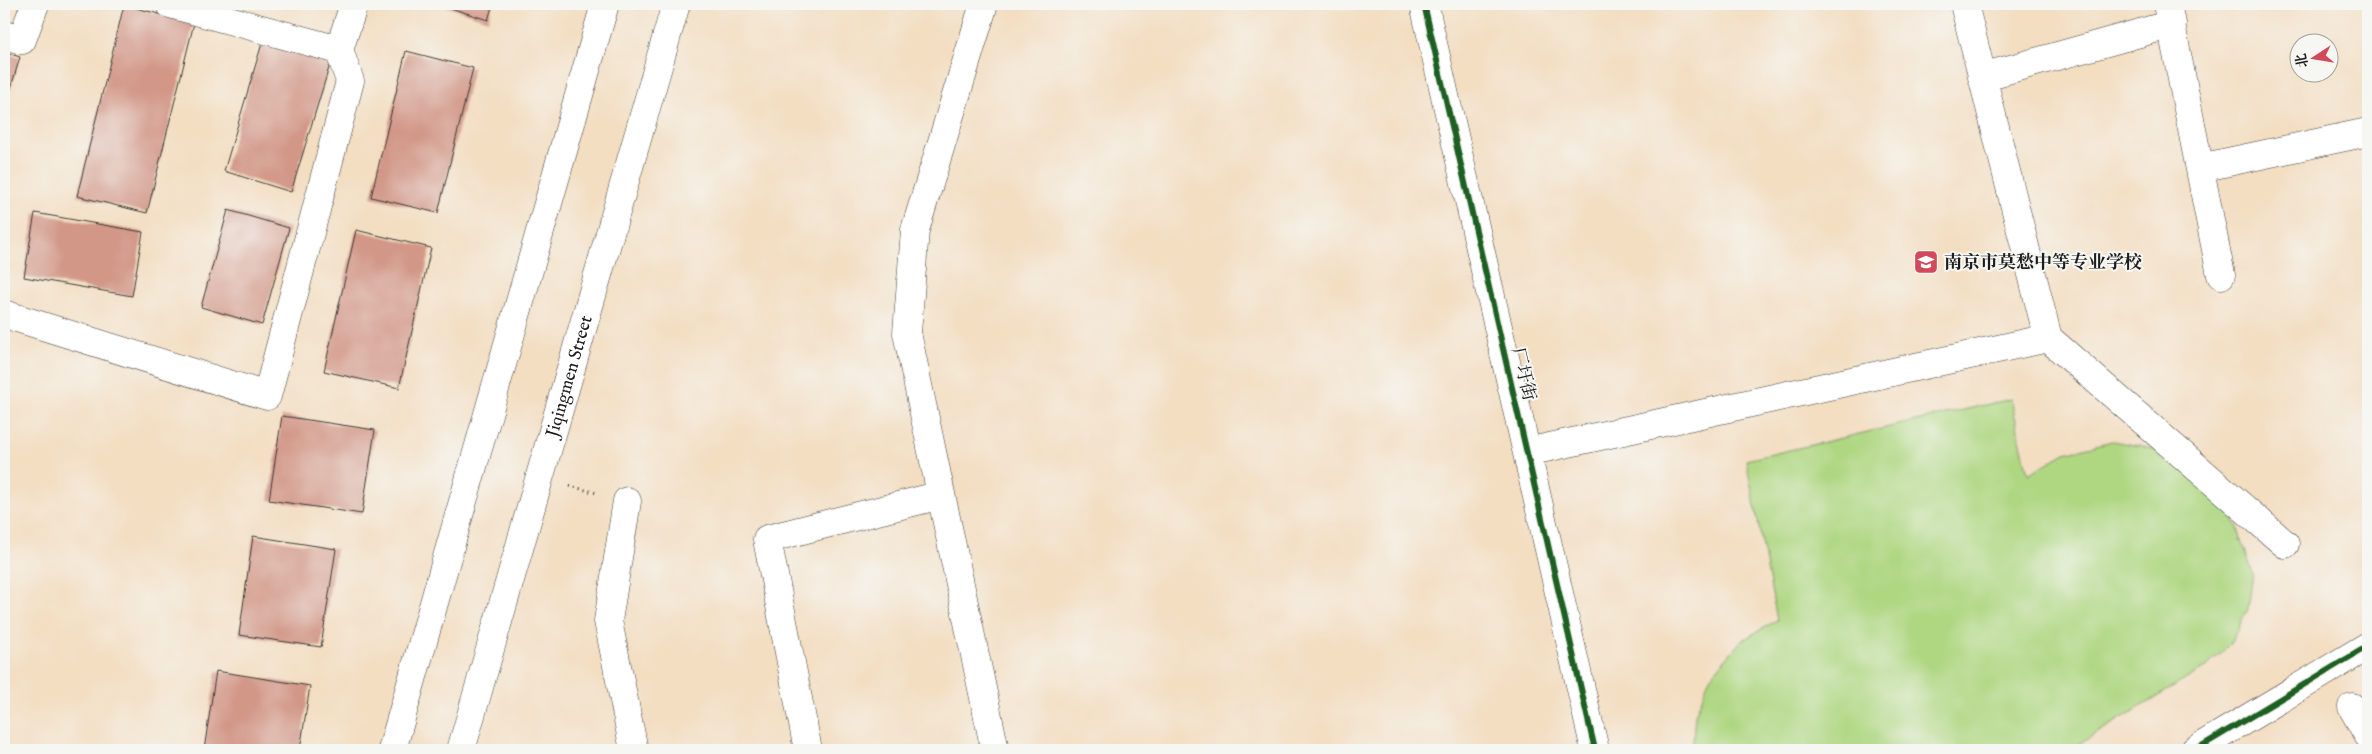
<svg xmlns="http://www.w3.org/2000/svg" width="2372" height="754" font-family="'IM FELL English','Noto Serif SC',serif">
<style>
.green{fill:#afd782;stroke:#667a4f}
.building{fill:#d29787}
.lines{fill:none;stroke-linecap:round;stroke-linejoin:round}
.minor-casing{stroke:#3c3935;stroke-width:29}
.major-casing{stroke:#3c3935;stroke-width:29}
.path{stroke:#3c3935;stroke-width:3;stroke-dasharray:1 4;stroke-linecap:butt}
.minor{stroke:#fff;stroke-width:28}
.major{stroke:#fff;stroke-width:28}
.cycleway-casing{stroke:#f6f6f2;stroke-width:9}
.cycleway{stroke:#1b5e20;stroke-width:6}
.labels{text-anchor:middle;stroke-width:4;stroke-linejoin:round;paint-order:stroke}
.poi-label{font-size:18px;font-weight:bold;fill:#1c1c1c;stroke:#f6f6f2;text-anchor:start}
.street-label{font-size:18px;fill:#1c1c1c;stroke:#f6f6f2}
</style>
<rect width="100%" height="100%" fill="#f6f6f2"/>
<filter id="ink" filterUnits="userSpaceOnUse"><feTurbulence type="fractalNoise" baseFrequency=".02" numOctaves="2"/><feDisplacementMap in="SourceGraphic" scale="10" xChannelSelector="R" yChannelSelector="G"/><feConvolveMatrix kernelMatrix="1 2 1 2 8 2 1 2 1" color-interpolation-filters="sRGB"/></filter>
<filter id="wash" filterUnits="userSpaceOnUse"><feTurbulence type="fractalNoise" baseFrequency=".0096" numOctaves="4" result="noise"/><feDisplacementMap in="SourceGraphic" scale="20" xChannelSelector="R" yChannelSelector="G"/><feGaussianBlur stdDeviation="1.12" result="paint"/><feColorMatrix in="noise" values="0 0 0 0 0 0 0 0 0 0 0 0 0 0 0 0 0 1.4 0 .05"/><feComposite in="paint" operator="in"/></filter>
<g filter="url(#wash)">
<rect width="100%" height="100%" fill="#f3dec2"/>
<path class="green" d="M2011 399 2028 474 2065 453 2112 441 2173 452 2208 479 2237 526 2253 574 2248 609 2230 644 2208 666 2069 750H1692L1695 715 1710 677 1741 641 1777 620 1746 460Z"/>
<g id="blocks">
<path class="building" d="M438 4H493L488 20Z
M124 5 194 23 147 213 77 196Z
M263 40 331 61 291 192 224 171Z
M406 51 473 68 438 213 371 197Z
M4 52 20 57 4 111Z
M228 210 289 228 262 325 201 307Z
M35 213 143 232 132 296 24 277Z
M356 230 431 248 399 388 324 371Z
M282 416 375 430 362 514 269 500Z
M253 536 336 549 321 647 239 635Z
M216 671 310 686 300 750H204Z"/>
</g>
</g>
<g filter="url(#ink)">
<use href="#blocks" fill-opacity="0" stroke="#3c3935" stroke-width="1"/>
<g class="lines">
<defs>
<path id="minor" d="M170 4 339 50
M984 4 915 230 907 333 995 750
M1424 4 1595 750
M1964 4 2048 338
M2167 4 2221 275
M4 35 22 40 35 4
M1982 77 2172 24
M2200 168 2368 132
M4 314 267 396 350 81 339 50 354 4
M1527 452 2048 338 2285 544
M627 501 608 621 634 750
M2352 707 2368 735
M808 750 767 539 941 495
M2195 750 2368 646"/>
<g id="major">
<path d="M392 750 605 4"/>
<path id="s1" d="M461 750 676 4"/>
</g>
</defs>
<use href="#minor" class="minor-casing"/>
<use href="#major" class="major-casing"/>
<path class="path" d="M570 486 597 493"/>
<use href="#minor" class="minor"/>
<use href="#major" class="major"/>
<defs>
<path id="cycleway" d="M1424 4 1595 750
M2195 750 2368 646"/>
</defs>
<use href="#cycleway" class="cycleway-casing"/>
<use href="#cycleway" class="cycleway"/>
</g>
</g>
<defs>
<symbol id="school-square" viewBox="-11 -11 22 22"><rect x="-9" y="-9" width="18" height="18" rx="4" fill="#d1495b" stroke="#f6f6f2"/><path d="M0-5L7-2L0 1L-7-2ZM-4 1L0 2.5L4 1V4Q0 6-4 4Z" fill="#fff"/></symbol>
</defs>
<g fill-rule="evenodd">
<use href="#school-square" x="1912" y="248" width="28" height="28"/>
</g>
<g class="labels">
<g class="poi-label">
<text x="1944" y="268">南京市莫愁中等专业学校</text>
</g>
<g class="street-label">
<text transform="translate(1524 374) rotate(77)" y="6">厂圩街</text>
<text dy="6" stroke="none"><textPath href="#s1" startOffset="389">Jiqingmen Street</textPath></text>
</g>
</g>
<rect width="2372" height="754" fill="none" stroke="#f6f6f2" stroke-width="20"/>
<g transform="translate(2314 58) rotate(258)"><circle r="24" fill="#f6f6f2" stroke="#9f9f9c"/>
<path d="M0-4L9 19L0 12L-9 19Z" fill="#d1495b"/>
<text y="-8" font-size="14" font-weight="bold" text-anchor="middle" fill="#1c1c1c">北</text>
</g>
</svg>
